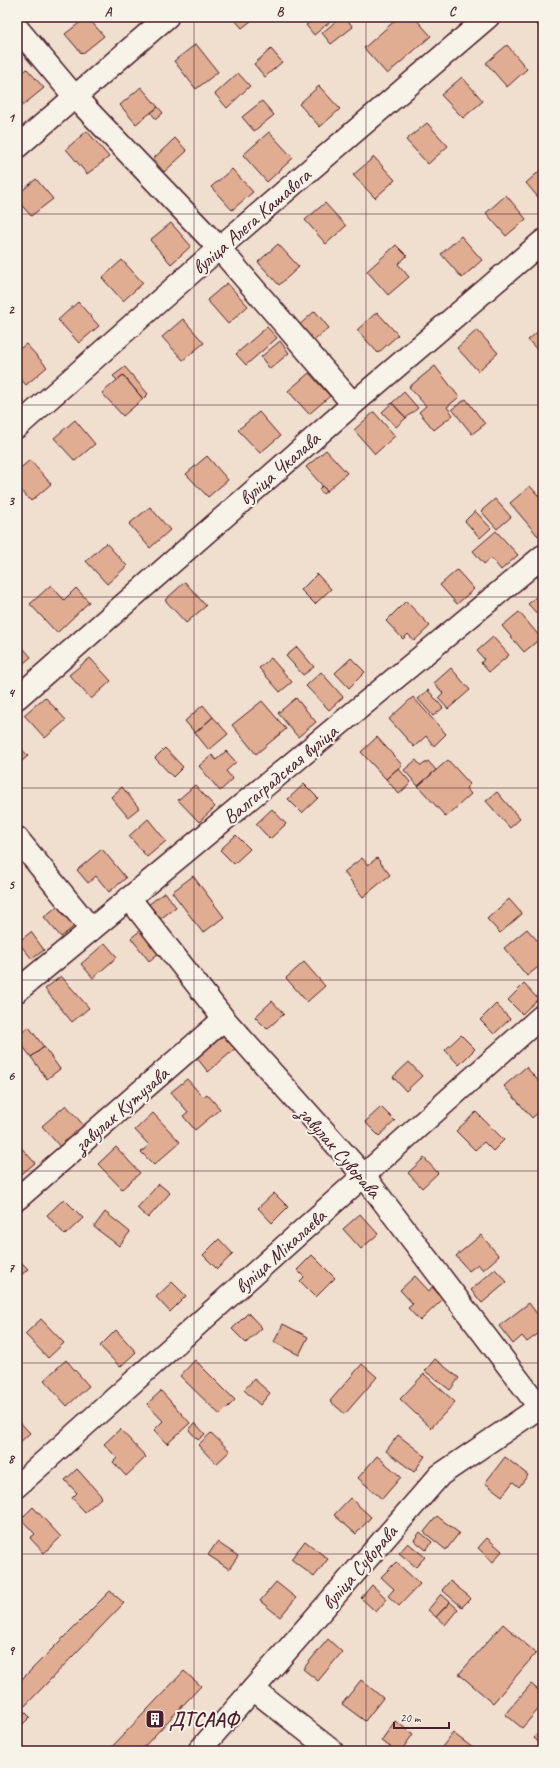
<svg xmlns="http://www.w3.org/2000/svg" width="560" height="1768" font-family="Caveat,sans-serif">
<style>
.building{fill:#e0ad92;stroke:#4a1f2b}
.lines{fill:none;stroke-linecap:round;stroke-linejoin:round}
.minor-casing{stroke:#4a1f2b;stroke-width:25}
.minor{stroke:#f7f3e8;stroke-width:22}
.grid{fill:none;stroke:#4a1f2b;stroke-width:1;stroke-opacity:0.55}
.labels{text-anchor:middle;stroke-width:4;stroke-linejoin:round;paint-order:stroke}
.street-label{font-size:20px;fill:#4a1f2b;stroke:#f7f3e8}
.poi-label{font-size:20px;font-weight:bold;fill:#4a1f2b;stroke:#f7f3e8;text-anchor:start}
.neatline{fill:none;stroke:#4a1f2b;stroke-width:1.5}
.grid-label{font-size:13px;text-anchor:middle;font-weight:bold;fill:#4a1f2b}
</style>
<rect width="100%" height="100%" fill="#f0dece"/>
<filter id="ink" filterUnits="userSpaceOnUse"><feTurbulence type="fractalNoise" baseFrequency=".025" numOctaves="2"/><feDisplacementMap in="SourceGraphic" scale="8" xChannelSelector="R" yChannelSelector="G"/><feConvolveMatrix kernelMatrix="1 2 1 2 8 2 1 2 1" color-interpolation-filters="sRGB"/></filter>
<g filter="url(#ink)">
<path class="building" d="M87 17 104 36 82 54 65 34Z
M232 17H256L242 28Z
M316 17H336L314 35 306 25Z
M341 17H345L353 27 331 44 322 33Z
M399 17H414L431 36 387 74 364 48Z
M537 17H543V31L533 20Z
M196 44 218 72 196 89 174 61Z
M507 45 527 69 507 87 486 63Z
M271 49 282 62 265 77 254 64Z
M27 69 44 88 22 106 17 100V77Z
M238 73 250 86 227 108 215 94Z
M462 77 483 101 463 118 441 95Z
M319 86 340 109 320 127 299 104Z
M141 87 158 107 136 124 120 105Z
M262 101 274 115 254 131 242 117Z
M158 107 163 113 156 119 151 113Z
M427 123 448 146 428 164 406 140Z
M87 131 109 157 87 174 66 149Z
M269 132 293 158 267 182 243 155Z
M175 138 187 151 164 172 153 159Z
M374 157 395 180 375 198 353 175Z
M543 168V203L526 183Z
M232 169 253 192 232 210 211 187Z
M36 179 53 199 31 216 17 200V195Z
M506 195 526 219 506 236 486 213Z
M325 203 346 226 326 244 305 220Z
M171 223 191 246 171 264 150 240Z
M461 236 482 260 462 278 441 254Z
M278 244 299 267 279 285 258 262Z
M396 245 407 256 398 264 409 277 388 295 367 271Z
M122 260 143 283 123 301 102 278Z
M227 283 248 306 228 324 207 300Z
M78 302 99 326 79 343 58 320Z
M315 311 329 328 311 343 297 327Z
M377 312 398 335 378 353 357 330Z
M183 319 204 343 183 360 162 337Z
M267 327 277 338 246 365 236 354Z
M543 327V356L528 340Z
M477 330 498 353 478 371 457 348Z
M280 341 289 353 270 369 261 357Z
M26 344 47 367 26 385 17 375V351Z
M435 366 459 397 447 407 453 415 434 430 419 412 426 406 409 387Z
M125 367 148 394 143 399 123 375 117 380 113 376Z
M309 373 330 396 309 414 288 391Z
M123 375 143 399 123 416 102 393Z
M404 392 418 408 406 418 392 403Z
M466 399 485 424 472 434 452 409Z
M392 403 406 418 396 427 382 412Z
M259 412 280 436 260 453 238 430Z
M374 412 395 436 375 454 354 430Z
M75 420 95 444 75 461 54 438Z
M326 450 347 473 327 491 306 467Z
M207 456 228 480 208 497 186 474Z
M30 460 51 484 31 501 17 486V471Z
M322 486 327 491 323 494 319 489Z
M530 486 543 501V532L538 536 510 503Z
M495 499 511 517 497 529 481 511Z
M150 507 170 530 150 548 129 524Z
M475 511 491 528 480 538 465 521Z
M496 531 518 555 501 570 491 558 484 564 473 551Z
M106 543 127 566 107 584 86 561Z
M457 570 474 589 457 604 440 585Z
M317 574 331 589 315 604 301 590Z
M185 582 206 606 186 623 165 600Z
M51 585 64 600 76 588 89 602 57 633 30 604Z
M543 591V620L528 604Z
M406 601 430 626 414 641 408 634 403 639 386 621Z
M519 612 541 638 524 652 502 626Z
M493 637 509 655 489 672 481 663 484 659 477 651Z
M17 641 31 657 17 669Z
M297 647 314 667 303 675 286 656Z
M90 658 111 681 91 699 69 675Z
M271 658 292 682 280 692 259 668Z
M351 658 365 672 349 688 335 673Z
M451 668 470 690 448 709 438 698 443 693 434 683Z
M321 672 343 697 329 710 306 686Z
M428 690 443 708 433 716 418 699Z
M45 697 66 720 45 738 24 715Z
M413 697 446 734 434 746 426 736 414 747 389 719Z
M296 698 316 722 298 737 278 713Z
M262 701 286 729 256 754 232 725Z
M203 705 213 717 195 733 185 721Z
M213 717 228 734 209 750 195 733Z
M377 737 402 765 386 779 361 752Z
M17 744 28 756 17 765Z
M165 748 183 767 173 777 155 758Z
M226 751 236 762 226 771 233 779 220 791 199 766 212 755 216 760Z
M416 760 421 766 428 761 436 770 418 786 404 770Z
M448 760 470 784 466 788 471 794 446 817 418 786Z
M398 768 411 783 399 794 386 779Z
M304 784 318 798 302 813 288 799Z
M195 785 215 807 199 822 178 800Z
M122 787 139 808 128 817 111 797Z
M497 792 520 819 510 828 486 801Z
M272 809 286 824 270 839 256 824Z
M148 819 166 841 147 857 129 836Z
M236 835 250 849 234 864 220 850Z
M102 849 126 878 109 892 96 876 88 883 77 870Z
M362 858 368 865 377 858 390 875 363 897 344 872Z
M193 876 224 917 203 933 172 892Z
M165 892 176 907 159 920 148 905Z
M509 899 522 914 500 933 487 919Z
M61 903 77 924 61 937 44 917Z
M146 926 164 949 149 961 131 938Z
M527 929 543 947V963L527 976 504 948Z
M31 932 44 950 32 959 18 942Z
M105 943 117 957 93 978 81 964Z
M304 962 325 986 307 1002 286 978Z
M61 976 89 1008 72 1022 45 989Z
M524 984 538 999 522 1014 508 1000Z
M272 1001 284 1014 267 1029 255 1017Z
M496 1004 510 1019 494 1034 480 1020Z
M29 1027 44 1047 31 1057 17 1038V1036Z
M225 1034 236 1048 208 1072 197 1058Z
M461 1035 475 1049 459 1065 445 1050Z
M44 1047 60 1069 47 1079 31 1057Z
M409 1062 422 1076 406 1091 393 1077Z
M526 1067 543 1086V1108L532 1118 504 1086Z
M187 1079 203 1097 207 1094 220 1109 195 1130 183 1116 188 1112 171 1092Z
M66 1105 85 1127 61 1148 42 1126Z
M381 1107 395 1121 379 1136 365 1122Z
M476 1112 504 1140 493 1151 484 1142 475 1150 456 1131Z
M153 1113 180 1142 154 1165 141 1152 149 1145 135 1130Z
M18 1144 35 1163 17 1178V1145Z
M116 1147 140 1173 122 1189 98 1164Z
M424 1158 438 1173 422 1188 408 1173Z
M159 1184 170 1193 148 1218 137 1208Z
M274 1193 288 1207 272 1223 258 1208Z
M64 1199 83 1218 65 1235 47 1215Z
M105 1212 130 1232 119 1246 94 1227Z
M360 1214 378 1234 361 1249 343 1229Z
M481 1235 499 1256 483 1270 478 1264 469 1271 456 1256Z
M219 1239 233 1254 217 1269 203 1255Z
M312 1255 335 1278 316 1297 300 1281 304 1277 297 1270Z
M17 1258 28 1269 17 1279Z
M495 1269 507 1282 482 1303 471 1290Z
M415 1276 429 1291 432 1287 443 1299 420 1321 408 1308 413 1304 400 1290Z
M172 1282 186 1296 170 1312 156 1297Z
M529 1303 543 1322V1330L527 1342 522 1336 513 1344 499 1326Z
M248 1313 262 1328 246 1343 232 1329Z
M41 1319 64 1343 48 1358 25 1334Z
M283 1324 308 1337 299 1355 274 1342Z
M116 1330 136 1352 120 1367 100 1346Z
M435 1359 459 1378 450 1390 425 1371Z
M66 1360 89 1386 67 1406 44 1380Z
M195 1360 235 1400 220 1415 180 1376Z
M362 1364 377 1377 345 1414 330 1401Z
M424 1374 455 1402 431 1428 400 1399Z
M254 1379 270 1393 260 1405 244 1390Z
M161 1391 190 1423 167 1444 154 1430 163 1421 147 1404Z
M17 1419 30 1433 17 1445Z
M195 1423 205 1434 198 1440 189 1430Z
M120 1429 146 1457 126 1476 113 1462 117 1458 104 1444Z
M211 1433 230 1451 216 1464 198 1445Z
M398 1435 425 1456 414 1472 386 1451Z
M377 1456 401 1477 382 1499 358 1478Z
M505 1457 528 1475 519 1487 513 1482 502 1496 485 1483Z
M77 1469 102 1497 85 1512 72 1498 77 1493 65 1480Z
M350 1498 371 1517 356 1534 334 1515Z
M33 1507 61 1537 44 1553 30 1538 35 1534 21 1519Z
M437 1516 459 1533 446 1550 424 1532Z
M420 1532 432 1542 426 1550 414 1540Z
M487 1538 502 1551 493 1562 478 1548Z
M305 1541 328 1559 314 1577 291 1559Z
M217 1542 238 1556 229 1569 208 1555Z
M408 1543 425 1557 416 1567 399 1553Z
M396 1562 420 1584 399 1606 388 1596 394 1589 381 1577Z
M450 1581 471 1598 462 1607 442 1590Z
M276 1582 296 1598 280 1617 260 1601Z
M372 1585 387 1599 376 1612 361 1598Z
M110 1591 124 1603 22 1709 30 1717 17 1730V1684Z
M441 1594 450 1602 436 1617 428 1610Z
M450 1602 458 1609 445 1625 436 1617Z
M503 1624 536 1653 493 1703 459 1674Z
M328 1639 342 1652 318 1681 303 1669Z
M184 1671 201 1686 140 1751H108Z
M361 1680 383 1698 365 1721 342 1704Z
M531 1684 543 1694V1704L522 1728 505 1714Z
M395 1721 413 1734 401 1751H397L381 1741Z
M543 1728V1746L534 1738Z
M453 1733 477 1751H446L442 1747Z"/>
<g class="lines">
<defs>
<path id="minor" d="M17 28 75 97 219 248 353 404
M17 147 167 17
M17 427 219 248 488 17
M17 698 353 404 543 241
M17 838 91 929
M129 898 224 1019 364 1176 543 1412
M17 991 543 556
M17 1199 224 1019
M17 1486 543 1015
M253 1689 332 1751
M199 1751 440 1475 540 1407"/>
</defs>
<use href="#minor" class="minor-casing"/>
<use href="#minor" class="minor"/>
</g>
</g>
<path class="grid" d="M194 17V1751M366 17V1751M17 214H543M17 405H543M17 597H543M17 788H543M17 980H543M17 1171H543M17 1363H543M17 1554H543"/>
<defs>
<symbol id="building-square" viewBox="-11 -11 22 22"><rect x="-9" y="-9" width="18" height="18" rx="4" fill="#4a1f2b" stroke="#f7f3e8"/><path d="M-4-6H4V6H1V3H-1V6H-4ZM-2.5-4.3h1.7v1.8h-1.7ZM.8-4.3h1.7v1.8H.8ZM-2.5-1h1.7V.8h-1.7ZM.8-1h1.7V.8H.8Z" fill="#fff"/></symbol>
</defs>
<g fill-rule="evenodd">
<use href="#building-square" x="144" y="1708" width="22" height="22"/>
</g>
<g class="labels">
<g class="street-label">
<text transform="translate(251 221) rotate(-41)" y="7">вуліца Алега Кашавога</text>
<text transform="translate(279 468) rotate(-41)" y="7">вуліца Чкалава</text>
<text transform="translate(280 774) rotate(-40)" y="7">Валгаградская вуліца</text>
<text transform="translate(121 1109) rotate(-41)" y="7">завулак Кутузава</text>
<text transform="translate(340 1152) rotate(49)" y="7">завулак Суворава</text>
<text transform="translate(280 1251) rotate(-42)" y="7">вуліца Мікалаева</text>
<text transform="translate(359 1567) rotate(-49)" y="7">вуліца Суворава</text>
</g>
<g class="poi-label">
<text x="169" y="1726">ДТСААФ</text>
</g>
</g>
<rect width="560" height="1768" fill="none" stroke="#f7f3e8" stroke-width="44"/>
<path d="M394 1722v6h55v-6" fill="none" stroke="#4a1f2b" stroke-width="2"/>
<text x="400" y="1722" font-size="12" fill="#4a1f2b" stroke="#f7f3e8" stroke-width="3" paint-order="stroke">20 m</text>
<rect x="22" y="22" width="516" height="1724" class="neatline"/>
<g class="grid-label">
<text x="108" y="16">A</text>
<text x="280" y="16">B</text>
<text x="452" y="16">C</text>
<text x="11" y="122">1</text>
<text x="11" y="314">2</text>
<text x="11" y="505">3</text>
<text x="11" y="697">4</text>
<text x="11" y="889">5</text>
<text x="11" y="1080">6</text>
<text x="11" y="1272">7</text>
<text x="11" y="1463">8</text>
<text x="11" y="1655">9</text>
</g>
</svg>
